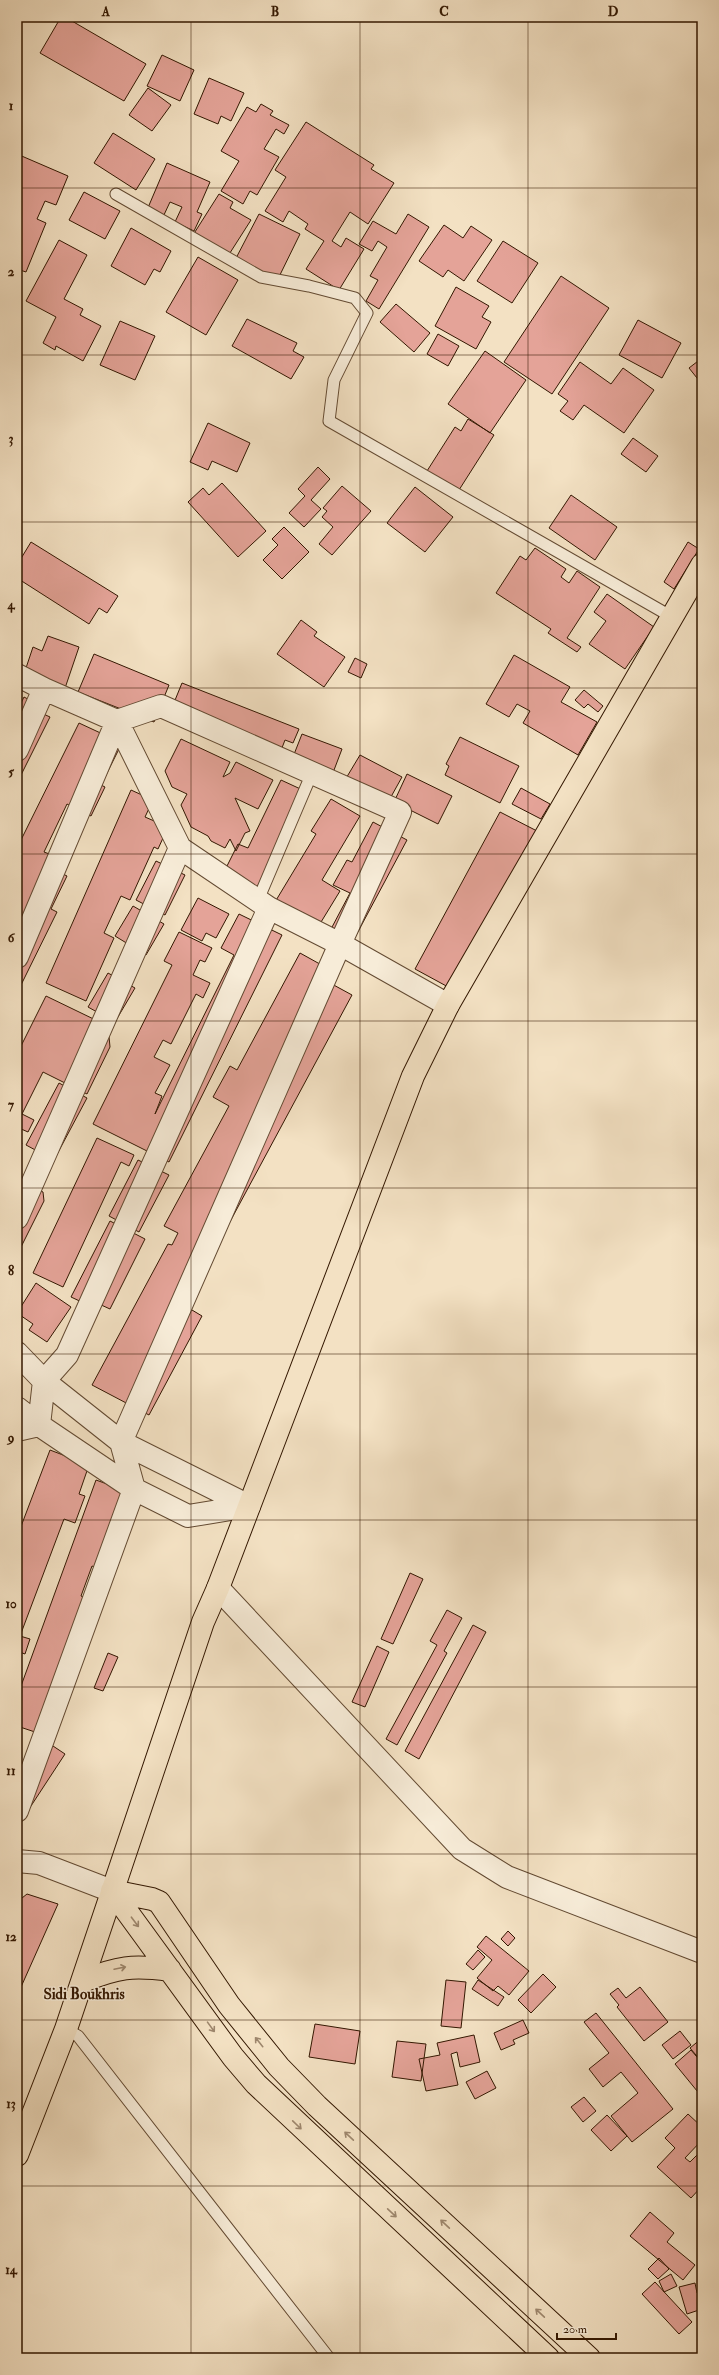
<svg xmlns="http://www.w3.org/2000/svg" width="719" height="2375" font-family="'IM FELL Double Pica',serif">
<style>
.building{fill:#e4a398;stroke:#331701}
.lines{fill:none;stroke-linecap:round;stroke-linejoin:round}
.lane-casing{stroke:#634a32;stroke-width:13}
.street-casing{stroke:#634a32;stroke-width:24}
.primary-casing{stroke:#331701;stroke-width:24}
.highway-casing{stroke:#331701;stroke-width:24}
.lane{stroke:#f7ecd8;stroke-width:11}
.street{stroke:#f7ecd8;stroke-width:22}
.primary{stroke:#f3e1c3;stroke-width:22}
.highway{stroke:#f3e1c3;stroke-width:22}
.oneway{stroke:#9d866c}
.grid{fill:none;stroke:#331701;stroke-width:1;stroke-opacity:0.55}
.labels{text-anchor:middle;stroke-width:3;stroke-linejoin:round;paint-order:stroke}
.neighbourhood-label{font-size:15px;font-weight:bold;fill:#331701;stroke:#f7ecd8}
.neatline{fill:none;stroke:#331701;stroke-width:1.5}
.grid-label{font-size:13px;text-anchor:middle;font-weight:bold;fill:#331701}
</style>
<rect width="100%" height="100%" fill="#f3e1c3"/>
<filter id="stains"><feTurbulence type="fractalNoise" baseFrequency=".005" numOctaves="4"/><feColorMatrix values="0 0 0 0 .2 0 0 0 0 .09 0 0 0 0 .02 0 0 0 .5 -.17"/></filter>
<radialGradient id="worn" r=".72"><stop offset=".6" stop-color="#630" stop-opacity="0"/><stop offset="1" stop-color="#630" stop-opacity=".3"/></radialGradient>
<path class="building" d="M61 17H65L146 64 124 101 40 53Z
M162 55 194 70 180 101 147 86Z
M209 78 244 93 231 121 221 116 218 124 194 114Z
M148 88 171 105 152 131 129 115Z
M261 104 273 111 270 115 289 125 284 134 276 129 264 149 279 157 257 195 250 191 243 204 221 191 239 161 221 151 247 107 256 112Z
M306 122 374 165 371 169 394 183 368 224 350 212 332 241 341 247 346 238 364 249 339 290 306 269 324 241 305 229 308 224 289 211 283 222 265 211 286 177 275 170Z
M113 133 155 159 136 190 94 163Z
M17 154 68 176 56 205 45 201 37 219 46 223 26 272 17 269Z
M167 163 210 182 197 212 202 214 194 231 175 222 182 207 170 202 163 217 147 210Z
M84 192 120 211 105 239 69 220Z
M219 194 233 202 230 208 251 220 228 256 193 235Z
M259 214 300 234 276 283 234 262Z
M408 214 429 227 379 309 366 301 378 280 370 276 387 247 378 241 372 251 359 244 373 221 396 234Z
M444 225 463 238 471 226 492 240 464 281 448 270 443 277 419 261Z
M131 228 171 251 160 272 154 269 145 285 111 266Z
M59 240 87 255 64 299 83 309 80 315 101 326 83 361 56 346 55 350 43 343 56 317 26 301Z
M503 241 538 263 512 303 477 281Z
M198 257 238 280 206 335 166 312Z
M561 276 609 308 552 394 504 362Z
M456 287 489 306 482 317 491 322 476 349 435 326Z
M396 304 430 333 414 352 380 322Z
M247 319 297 343 293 351 304 357 291 379 232 346Z
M638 320 681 343 662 378 619 355Z
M120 321 155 336 135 380 100 365Z
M438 334 459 346 448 366 427 354Z
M485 351 526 380 490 433 448 404Z
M702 358V382L701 383 689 368Z
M580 362 611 384 623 368 654 390 624 433 584 405 573 420 560 411 568 401 558 394Z
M468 419 494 435 459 490 427 471 455 427 461 431Z
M208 423 250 443 237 472 212 461 208 470 190 462Z
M633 438 658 456 646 472 621 454Z
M318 467 330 479 311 500 321 509 304 527 289 513 305 496 298 489Z
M222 483 266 531 238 557 188 502 203 488 209 495Z
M342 486 371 511 332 555 319 544 333 527 322 517 327 511 323 508Z
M415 487 453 517 425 552 387 523Z
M571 495 617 527 595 560 549 528Z
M284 527 309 552 282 579 263 560 278 545 272 539Z
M31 542 118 596 107 613 99 608 89 624 17 578V565Z
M688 542 699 549 674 589 664 582Z
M535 548 566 569 561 577 569 583 577 571 600 587 567 638 581 647 577 652 548 633 551 629 496 593 520 556 526 560Z
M607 594 654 627 625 669 589 644 606 621 594 612Z
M301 620 317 632 314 636 345 657 324 687 277 654Z
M48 636 79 647 62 697 21 683 33 647 42 651Z
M94 654 169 685 154 722 78 692Z
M514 655 570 687 561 702 597 722 578 755 523 723 530 711 517 704 509 717 486 704Z
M355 658 367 664 361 678 348 672Z
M182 683 299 729 293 743 285 740 280 753 171 710Z
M584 690 603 706 598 712 588 704 584 708 575 700Z
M24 697 41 706 39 712 50 717 17 783V711Z
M79 723 122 743 101 785 105 787 91 816 67 804 44 852 52 855 47 866 67 876 51 909 57 912 20 987 17 985V848Z
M302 734 342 749 331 778 291 762Z
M460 737 519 766 500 803 445 775 449 766 446 764Z
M181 739 230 762 223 777 230 773 236 762 273 780 258 809 235 798 250 831 245 833 236 851 230 839 225 848 211 841 208 836 191 827 181 805 187 794 172 787 165 771Z
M360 755 402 777 387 804 345 780Z
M407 774 452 796 438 824 394 802Z
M281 780 307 792 255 891 222 876 238 844 248 848Z
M521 788 550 804 541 819 512 804Z
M131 790 153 800 145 817 168 827 158 849 154 847 130 900 121 896 104 933 114 938 86 1001 46 983Z
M331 799 360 816 322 880 340 891 318 927 275 902 316 834 311 831Z
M500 812 537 831 450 988 415 969Z
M373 822 407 840 353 941 331 929 350 893 333 885 347 860 352 862Z
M156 861 185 875 165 915 136 900Z
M198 898 229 914 216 938 206 933 202 941 181 930Z
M133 906 164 924 146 955 115 936Z
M239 914 282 935 169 1162 93 1124 172 965 164 961 179 932 212 948 205 962 200 960 193 975 210 983 203 998 196 994 171 1044 163 1040 154 1057 170 1065 155 1093 162 1096 155 1114 234 955 221 948Z
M300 953 336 973 330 983 352 995 190 1296 187 1307 202 1316 149 1415 92 1385 168 1244 172 1245 178 1233 164 1226 229 1106 213 1097 230 1066 237 1070Z
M108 973 135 988 115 1022 88 1007Z
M46 996 108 1026 110 1047 87 1094 43 1072 22 1114 34 1120 28 1132 19 1128 17 1131V1054Z
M59 1083 87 1098 54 1160 26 1145Z
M97 1138 134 1155 129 1166 121 1162 63 1287 33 1273Z
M17 1141 22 1143 17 1152Z
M138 1160 169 1175 139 1232 109 1216Z
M28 1185 43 1192 44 1201 17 1255V1186Z
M110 1221 145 1239 110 1309 88 1299 86 1304 71 1297Z
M36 1283 71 1307 47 1342 29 1330 33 1324 17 1313Z
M50 1450 89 1465 79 1494 85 1496 75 1523 64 1519 20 1636 30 1639 25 1654 17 1651V1537Z
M96 1480 129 1492 101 1569 92 1566 81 1596 90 1600 41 1734 17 1726V1697Z
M410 1573 423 1579 393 1644 381 1639Z
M447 1610 462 1618 444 1651 447 1653 397 1745 386 1739 437 1645 430 1641Z
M473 1625 486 1632 419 1759 405 1751Z
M377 1646 389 1652 365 1707 352 1702Z
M108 1653 118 1657 103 1691 94 1688Z
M47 1742 65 1754 29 1809Z
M27 1894 58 1904 17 1996V1902Z
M508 1931 515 1938 508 1946 501 1939Z
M486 1936 529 1971 509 1995 498 1986 493 1991 477 1978 492 1960 477 1947Z
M478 1950 485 1957 473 1970 466 1964Z
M543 1974 556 1987 531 2013 518 2000Z
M446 1980 466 1982 461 2028 441 2026Z
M478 1980 504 1997 498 2006 472 1989Z
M640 1987 668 2022 644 2041 617 2007 619 2005 610 1994 618 1988 626 1998Z
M596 2013 673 2109 632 2142 611 2116 638 2093 621 2072 603 2087 589 2069 609 2053 584 2022Z
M523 2020 529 2033 513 2040 515 2044 501 2050 494 2033Z
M315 2024 360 2031 355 2064 309 2057Z
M680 2031 691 2045 673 2059 662 2045Z
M474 2035 480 2062 460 2067 457 2052 451 2054 458 2085 426 2091 419 2059 440 2055 437 2043Z
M702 2038V2062L690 2048Z
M397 2041 426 2044 421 2081 392 2077Z
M691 2050 702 2063V2097L675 2064Z
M487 2071 496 2088 475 2099 466 2082Z
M584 2097 596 2111 583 2122 571 2107Z
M688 2114 702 2127V2140L685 2158 690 2162 702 2150V2186L691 2198 657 2167 675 2148 665 2138Z
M607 2115 627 2136 611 2151 591 2130Z
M650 2212 674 2233 667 2242 695 2265 683 2280 630 2236Z
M659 2258 669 2269 658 2279 648 2269Z
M671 2274 677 2286 664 2292 659 2281Z
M655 2282 692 2322 679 2334 642 2294Z
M695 2283 697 2293 702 2292V2309L687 2314 679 2287Z"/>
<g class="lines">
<defs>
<path id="lane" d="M116 194 261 277 309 286 355 298 367 313 334 380 329 421 672 617
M258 900 312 773
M66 2029 78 2036 329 2358"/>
<path id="street" d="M17 675 44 689
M117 721 180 848 269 908 340 944 448 1005
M17 750 44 689 117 721 161 706 400 812 340 944 121 1442 134 1489 17 1811
M17 957 117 721
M17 1218 180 848
M17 1353 44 1381 121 1442 249 1506
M17 1408 39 1425 134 1489 188 1516 249 1506
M17 1430 39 1425 44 1381 67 1355 269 908
M218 1588 462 1849 507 1877 702 1952
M17 1861 39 1863 112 1891"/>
<path id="primary" d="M17 2155 66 2029 203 1622 218 1588 413 1076 448 1005 702 565"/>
<path id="highway" d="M112 1891 152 1899 159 1902 229 2005 279 2067 317 2106 589 2358
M112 1891 233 2057 256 2084 548 2358
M83 1981C118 1967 132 1965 170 1970"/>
</defs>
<use href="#lane" class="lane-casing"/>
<use href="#street" class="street-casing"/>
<use href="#primary" class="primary-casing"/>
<use href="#highway" class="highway-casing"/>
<use href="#lane" class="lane"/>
<use href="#street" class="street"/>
<use href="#primary" class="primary"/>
<use href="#highway" class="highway"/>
</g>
<defs><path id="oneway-shaft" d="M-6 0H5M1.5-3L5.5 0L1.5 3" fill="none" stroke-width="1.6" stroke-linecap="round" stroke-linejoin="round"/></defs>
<g class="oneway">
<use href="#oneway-shaft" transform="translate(135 1922) rotate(53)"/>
<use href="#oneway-shaft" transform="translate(120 1968) rotate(-12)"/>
<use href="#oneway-shaft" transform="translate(211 2027) rotate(54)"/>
<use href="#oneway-shaft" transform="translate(259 2042) rotate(-129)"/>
<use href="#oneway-shaft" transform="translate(297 2125) rotate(44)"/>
<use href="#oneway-shaft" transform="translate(349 2136) rotate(-137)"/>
<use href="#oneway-shaft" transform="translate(392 2213) rotate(43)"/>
<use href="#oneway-shaft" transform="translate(445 2224) rotate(-137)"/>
<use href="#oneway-shaft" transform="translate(540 2313) rotate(-137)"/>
</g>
<path class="grid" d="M191 17V2358M360 17V2358M528 17V2358M17 188H702M17 355H702M17 522H702M17 688H702M17 854H702M17 1021H702M17 1188H702M17 1354H702M17 1520H702M17 1687H702M17 1854H702M17 2020H702M17 2186H702"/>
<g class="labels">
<g class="neighbourhood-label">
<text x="84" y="1999">Sidi Boukhris</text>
</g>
</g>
<rect width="719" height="2375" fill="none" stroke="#f3e1c3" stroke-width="44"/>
<path d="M557 2333v6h59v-6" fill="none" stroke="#331701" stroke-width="2"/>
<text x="563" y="2333" font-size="12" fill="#331701" stroke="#f7ecd8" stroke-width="3" paint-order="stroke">20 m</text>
<rect x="22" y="22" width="675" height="2331" class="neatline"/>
<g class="grid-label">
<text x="106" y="16">A</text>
<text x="275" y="16">B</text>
<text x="444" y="16">C</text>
<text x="613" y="16">D</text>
<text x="11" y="110">1</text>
<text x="11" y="276">2</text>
<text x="11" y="443">3</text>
<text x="11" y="609">4</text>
<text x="11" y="776">5</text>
<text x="11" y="942">6</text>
<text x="11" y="1109">7</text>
<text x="11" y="1275">8</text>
<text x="11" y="1442">9</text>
<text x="11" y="1608">10</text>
<text x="11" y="1775">11</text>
<text x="11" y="1941">12</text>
<text x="11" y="2108">13</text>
<text x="11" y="2274">14</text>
</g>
<rect width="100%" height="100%" filter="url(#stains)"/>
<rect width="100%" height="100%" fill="url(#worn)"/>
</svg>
